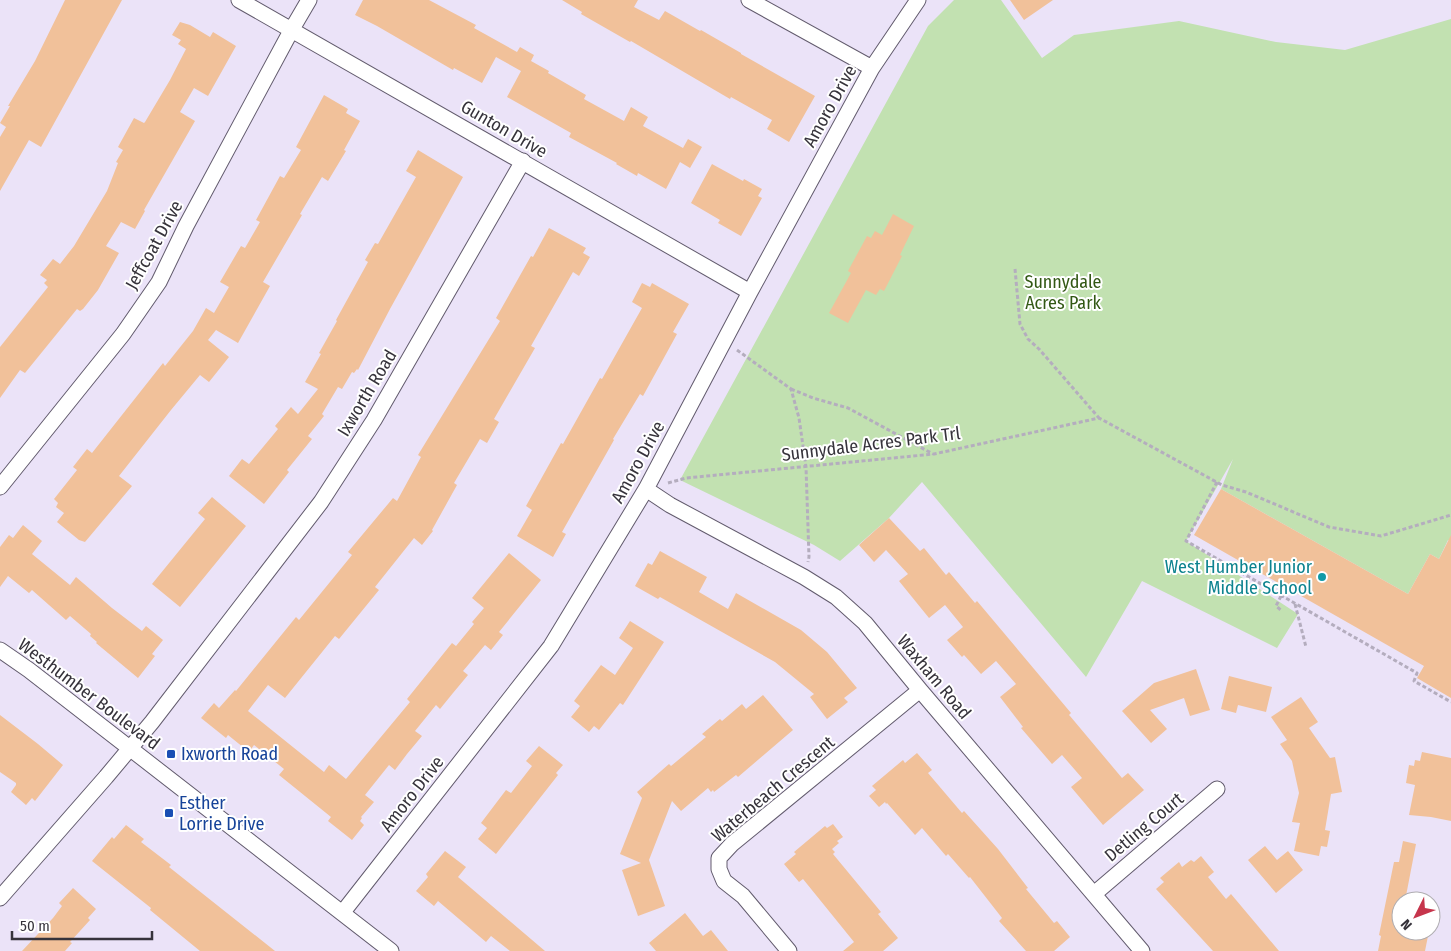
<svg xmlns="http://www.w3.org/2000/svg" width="1451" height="951" font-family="'Fira Sans Condensed',sans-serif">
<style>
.green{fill:#c2e1b1}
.building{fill:#f1c19a}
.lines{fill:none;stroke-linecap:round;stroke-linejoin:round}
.street-casing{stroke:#625b6d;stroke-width:17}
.path{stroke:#b4adbe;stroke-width:3;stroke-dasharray:4 2.5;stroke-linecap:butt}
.street{stroke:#fff;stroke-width:15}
.culture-dot{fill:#0f9aa8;stroke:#fff;stroke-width:2}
.transit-dot{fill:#1a4fb4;stroke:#fff;stroke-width:2}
.labels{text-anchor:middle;stroke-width:4;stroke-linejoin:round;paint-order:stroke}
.street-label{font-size:18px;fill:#36333b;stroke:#fff}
.park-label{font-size:18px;fill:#325814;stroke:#fff}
.culture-label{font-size:18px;fill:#0d838f;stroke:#fff;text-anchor:end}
.transit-label{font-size:18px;fill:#164399;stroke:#fff;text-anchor:start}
</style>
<rect width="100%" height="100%" fill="#ebe3f8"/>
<path class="green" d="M954 0H1001L1042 58 1074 35 1179 21 1276 42 1345 50 1451 19V541L1448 540 1439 559 1430 554 1408 594 1221 489 1233 459 1186 541 1298 614 1277 648 1142 581 1086 677 922 482 889 518 840 561 814 545 680 480 928 26Z"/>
<path class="building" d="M65 0H122L41 147 29 140 0 191V137L6 127 0 123 10 106H8L35 61Z
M363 0H429L476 25 474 28 517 52 520 47 534 55 531 61 549 71 548 73 586 95 584 99 624 121 631 107 648 117 643 126 683 148 688 139 702 147 690 168 680 162 666 189 638 173 637 176 616 164 617 163 569 137 571 133 507 97 521 71 496 57 482 83 454 68 453 70 377 26 355 15Z
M562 0H638L634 7 659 20 665 11 700 31 701 30 741 53V54L815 96 789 142 767 129 772 120 731 97 730 99 631 41 630 42 581 14 582 12Z
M1010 0H1053L1024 20Z
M180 22 190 25 210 37 213 32 236 46 208 96 194 88 180 112 195 121 144 210 145 211 135 229 121 222 106 246 119 253 98 290 83 309 80 311 77 309 25 373 20 370 0 398V347L48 287 44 283 47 280 40 275 53 259 60 264 74 246 107 191 118 163 116 162 123 150 118 147 134 118 144 123 145 122 170 80 186 49 178 44 181 40 172 35Z
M324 95 348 109 346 113 360 121 344 150 346 151 328 181 322 177 300 214 302 215 263 282 270 286 238 343 216 330 208 340 229 357 209 382 200 375 171 410 119 476 132 486 85 542 79 540 57 522 64 513 56 507 58 503 54 499 77 470 73 467 87 449 92 453 163 363 165 366 193 331 206 308 214 313 229 287 220 282 241 246 245 248 260 222 256 220 280 176 284 178 301 150 296 147Z
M418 150 463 177 390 309 358 370 357 369 354 373 352 372 342 389 338 387 322 414 324 416 308 436 312 439 287 470 289 472 264 504 229 476 242 459 249 464 278 429 275 426 291 407 298 414 318 389 305 382 321 354 319 353 337 321 336 320 368 262 365 260 375 243 378 244 416 177 406 171Z
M712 164 743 181 744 179 762 189 758 196 762 198 741 236 718 223 720 220 691 203Z
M893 214 914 226 900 255 902 256 884 291 880 289 876 295 866 290 848 323 829 313 851 273 848 271 867 236 871 238 875 231 882 235Z
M549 228 586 248 583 253 590 257 579 276 573 272 531 346 535 348 494 419 499 422 487 443 480 439 454 483 457 485 432 530 433 531 422 545 414 538 375 587 379 590 339 639 335 636 285 698 268 685 248 711 324 772 329 765 346 779 410 702 407 699 452 643 456 646 474 624 472 622 484 608 472 598 509 553 541 580 499 632 503 635 491 650 485 645 463 671 468 675 453 693 440 709 436 705 415 731 422 736 407 754 395 770 389 765 365 795 374 802 361 817 362 818 360 821 364 825 352 840 328 821 331 817 279 775 284 769 254 745 249 752 228 735 226 738 201 718 214 703 219 708 235 690 236 691 296 617 299 620 352 555 348 552 393 498 397 501 421 457 418 455 500 321 496 318 531 256 533 257Z
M642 283 650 287 652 283 689 304 673 332 677 334 643 396 640 394 613 439 614 440 562 532 566 534 553 557 517 536 532 510 526 506 561 443 563 444 600 378 602 379 642 308 632 302Z
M1221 489 1408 594 1430 554 1439 559 1451 535V698L1417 678 1424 666 1194 535Z
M212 497 246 526 180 607 152 584 205 519 198 513Z
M889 518 920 551 924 548 946 575 949 572 975 603 977 601 1071 713 1069 715 1070 716 1122 778 1128 773 1144 790 1103 825 1071 787 1082 778 1062 755 1052 764 1021 728 1023 727 1000 697 1016 684 996 661 981 674 964 655 962 657 947 640 963 627 945 605 929 618 899 581 908 574 886 550 874 562 859 545Z
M23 525 42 541 32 554 70 585 76 577 112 608 142 631 146 626 163 640 152 654 155 656 138 678 96 643 97 642 90 636 91 634 70 616 66 620 32 590 29 593 8 576 0 587V547L9 535 13 538Z
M660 551 707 577 699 592 728 609 736 593 801 630 827 652 857 688 844 698 848 702 827 719 810 697 814 694 775 662 660 597 658 599 635 586 648 563 652 565Z
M630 621 664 642 623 705 620 703 599 730 594 726 589 732 571 717 580 706 574 701 601 665 615 675 633 648 619 638Z
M1196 669 1210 710 1190 716 1184 698 1150 710 1167 729 1151 743 1122 711 1154 683Z
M1229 676 1272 687 1266 712 1238 705 1236 713 1221 709Z
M763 695 793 730 738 777 736 775 714 792 713 790 711 792 708 788 681 811 672 801 649 860 665 906 638 916 622 870 641 863 620 854 642 798 637 792 669 764 671 766 706 737 702 734 720 719 722 721 742 704 746 709Z
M1301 697 1318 722 1309 728 1330 758 1335 757 1342 792 1331 794 1325 830 1330 831 1327 847 1321 846 1319 856 1294 851 1300 823 1292 822 1299 793 1292 761 1280 744 1287 740 1271 717Z
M0 715 38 744 63 765 35 801 32 798 26 805 11 792 16 785V783L0 772Z
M539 746 563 765 556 773 558 775 496 854 478 839 487 828 481 823 506 790 511 793 532 766 526 761Z
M1422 752 1451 758V821L1431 817 1409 815 1415 785 1406 783 1409 765 1414 766 1415 760 1420 761Z
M917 753 932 770 928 773 962 813 964 811 998 849 1028 888 1026 889 1054 923 1057 921 1070 937 1054 951H1026L999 921 1002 918 970 877 969 878 948 854 946 856 922 828 915 835 887 803 886 804 885 802 879 807 869 796 876 790 872 786 903 760 905 763Z
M833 824 843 837 837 841 839 843 832 849 835 852 833 854 881 912 878 914 898 938 883 951H843L854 942 803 879 799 882 784 864 796 854 794 852 825 826 827 828Z
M126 825 144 839 141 842 171 865 169 867 275 951H200L150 910 151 908 92 861 112 837 114 839Z
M1403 841 1416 844 1405 901H1401V931H1429L1425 951H1378L1381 936 1379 935 1394 862H1399Z
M1265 846 1277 860 1288 851 1303 870 1276 893 1248 860Z
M445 851 466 867 458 877 545 951H510L491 936 486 942 438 901 434 906 416 891 428 877 426 874Z
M1201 856 1214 872 1208 877 1226 899 1231 894 1279 951H1213L1156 889 1164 882 1160 878 1179 862 1182 867 1191 860 1194 862Z
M73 888 96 909 88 918 90 920 70 942 72 943 65 951H22L53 918 62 906 59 903Z
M685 913 703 936 711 930 728 951H656L649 943Z"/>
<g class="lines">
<defs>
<path id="street" d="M239 0 750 292
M749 0 872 68
M0 487 123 334 159 282 186 226 292 29 309 0
M646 489 670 505 804 577 836 597 865 623 920 690 1142 951
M0 650 29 670 391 951
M1094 894 1217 789
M0 898 106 777 152 722 321 502 374 420 523 161
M343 912 551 646 646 489 750 292 872 68 918 0
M789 951 743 896 724 881 719 869V858L732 844 920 690"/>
</defs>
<use href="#street" class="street-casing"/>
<path class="path" d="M1015 269 1020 324 1028 339 1039 349 1099 418
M737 350 791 389 799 418 806 467 809 557 808 562
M791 389 813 398 848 408 933 454
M1217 482 1186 541 1417 673 1414 681 1451 702
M668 483 686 478 934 454 1099 418 1222 485 1246 492 1329 527 1381 536 1451 515
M1281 596 1276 606 1282 611
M1295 604 1306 647"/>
<use href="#street" class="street"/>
</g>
<circle class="culture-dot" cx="1322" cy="577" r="5"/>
<g class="transit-dot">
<rect x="166" y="749" width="10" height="10" rx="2.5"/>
<rect x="164" y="808" width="10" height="10" rx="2.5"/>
</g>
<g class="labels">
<g class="street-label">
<text transform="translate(830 106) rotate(-61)" y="6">Amoro Drive</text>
<text transform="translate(504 129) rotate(30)" y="6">Gunton Drive</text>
<text transform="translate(154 245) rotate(-61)" y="6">Jeffcoat Drive</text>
<text transform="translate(367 393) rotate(-59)" y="6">Ixworth Road</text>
<text transform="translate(871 444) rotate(-7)" y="6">Sunnydale Acres Park Trl</text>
<text transform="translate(638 462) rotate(-61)" y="6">Amoro Drive</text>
<text transform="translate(934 677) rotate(50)" y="6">Waxham Road</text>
<text transform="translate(89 694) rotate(37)" y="6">Westhumber Boulevard</text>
<text transform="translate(773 789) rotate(-40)" y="6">Waterbeach Crescent</text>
<text transform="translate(412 794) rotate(-52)" y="6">Amoro Drive</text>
<text transform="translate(1144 827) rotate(-40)" y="6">Detling Court</text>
</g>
<g class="park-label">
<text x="1063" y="288">Sunnydale<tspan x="1063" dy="21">Acres Park</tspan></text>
</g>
<g class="culture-label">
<text x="1312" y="573">West Humber Junior<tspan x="1312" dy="21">Middle School</tspan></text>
</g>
<g class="transit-label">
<text x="181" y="760">Ixworth Road</text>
<text x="179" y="809">Esther<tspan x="179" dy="21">Lorrie Drive</tspan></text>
</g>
</g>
<g transform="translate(1416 916) rotate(228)"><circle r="24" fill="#ffffff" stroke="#afadb1"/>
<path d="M0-4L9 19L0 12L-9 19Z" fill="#c6354c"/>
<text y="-8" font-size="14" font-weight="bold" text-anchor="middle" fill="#36333b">N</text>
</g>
<path d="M12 931v8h140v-8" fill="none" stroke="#36333b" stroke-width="2.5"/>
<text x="20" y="931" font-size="15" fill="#36333b" stroke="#ffffff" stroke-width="4" paint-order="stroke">50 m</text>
</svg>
